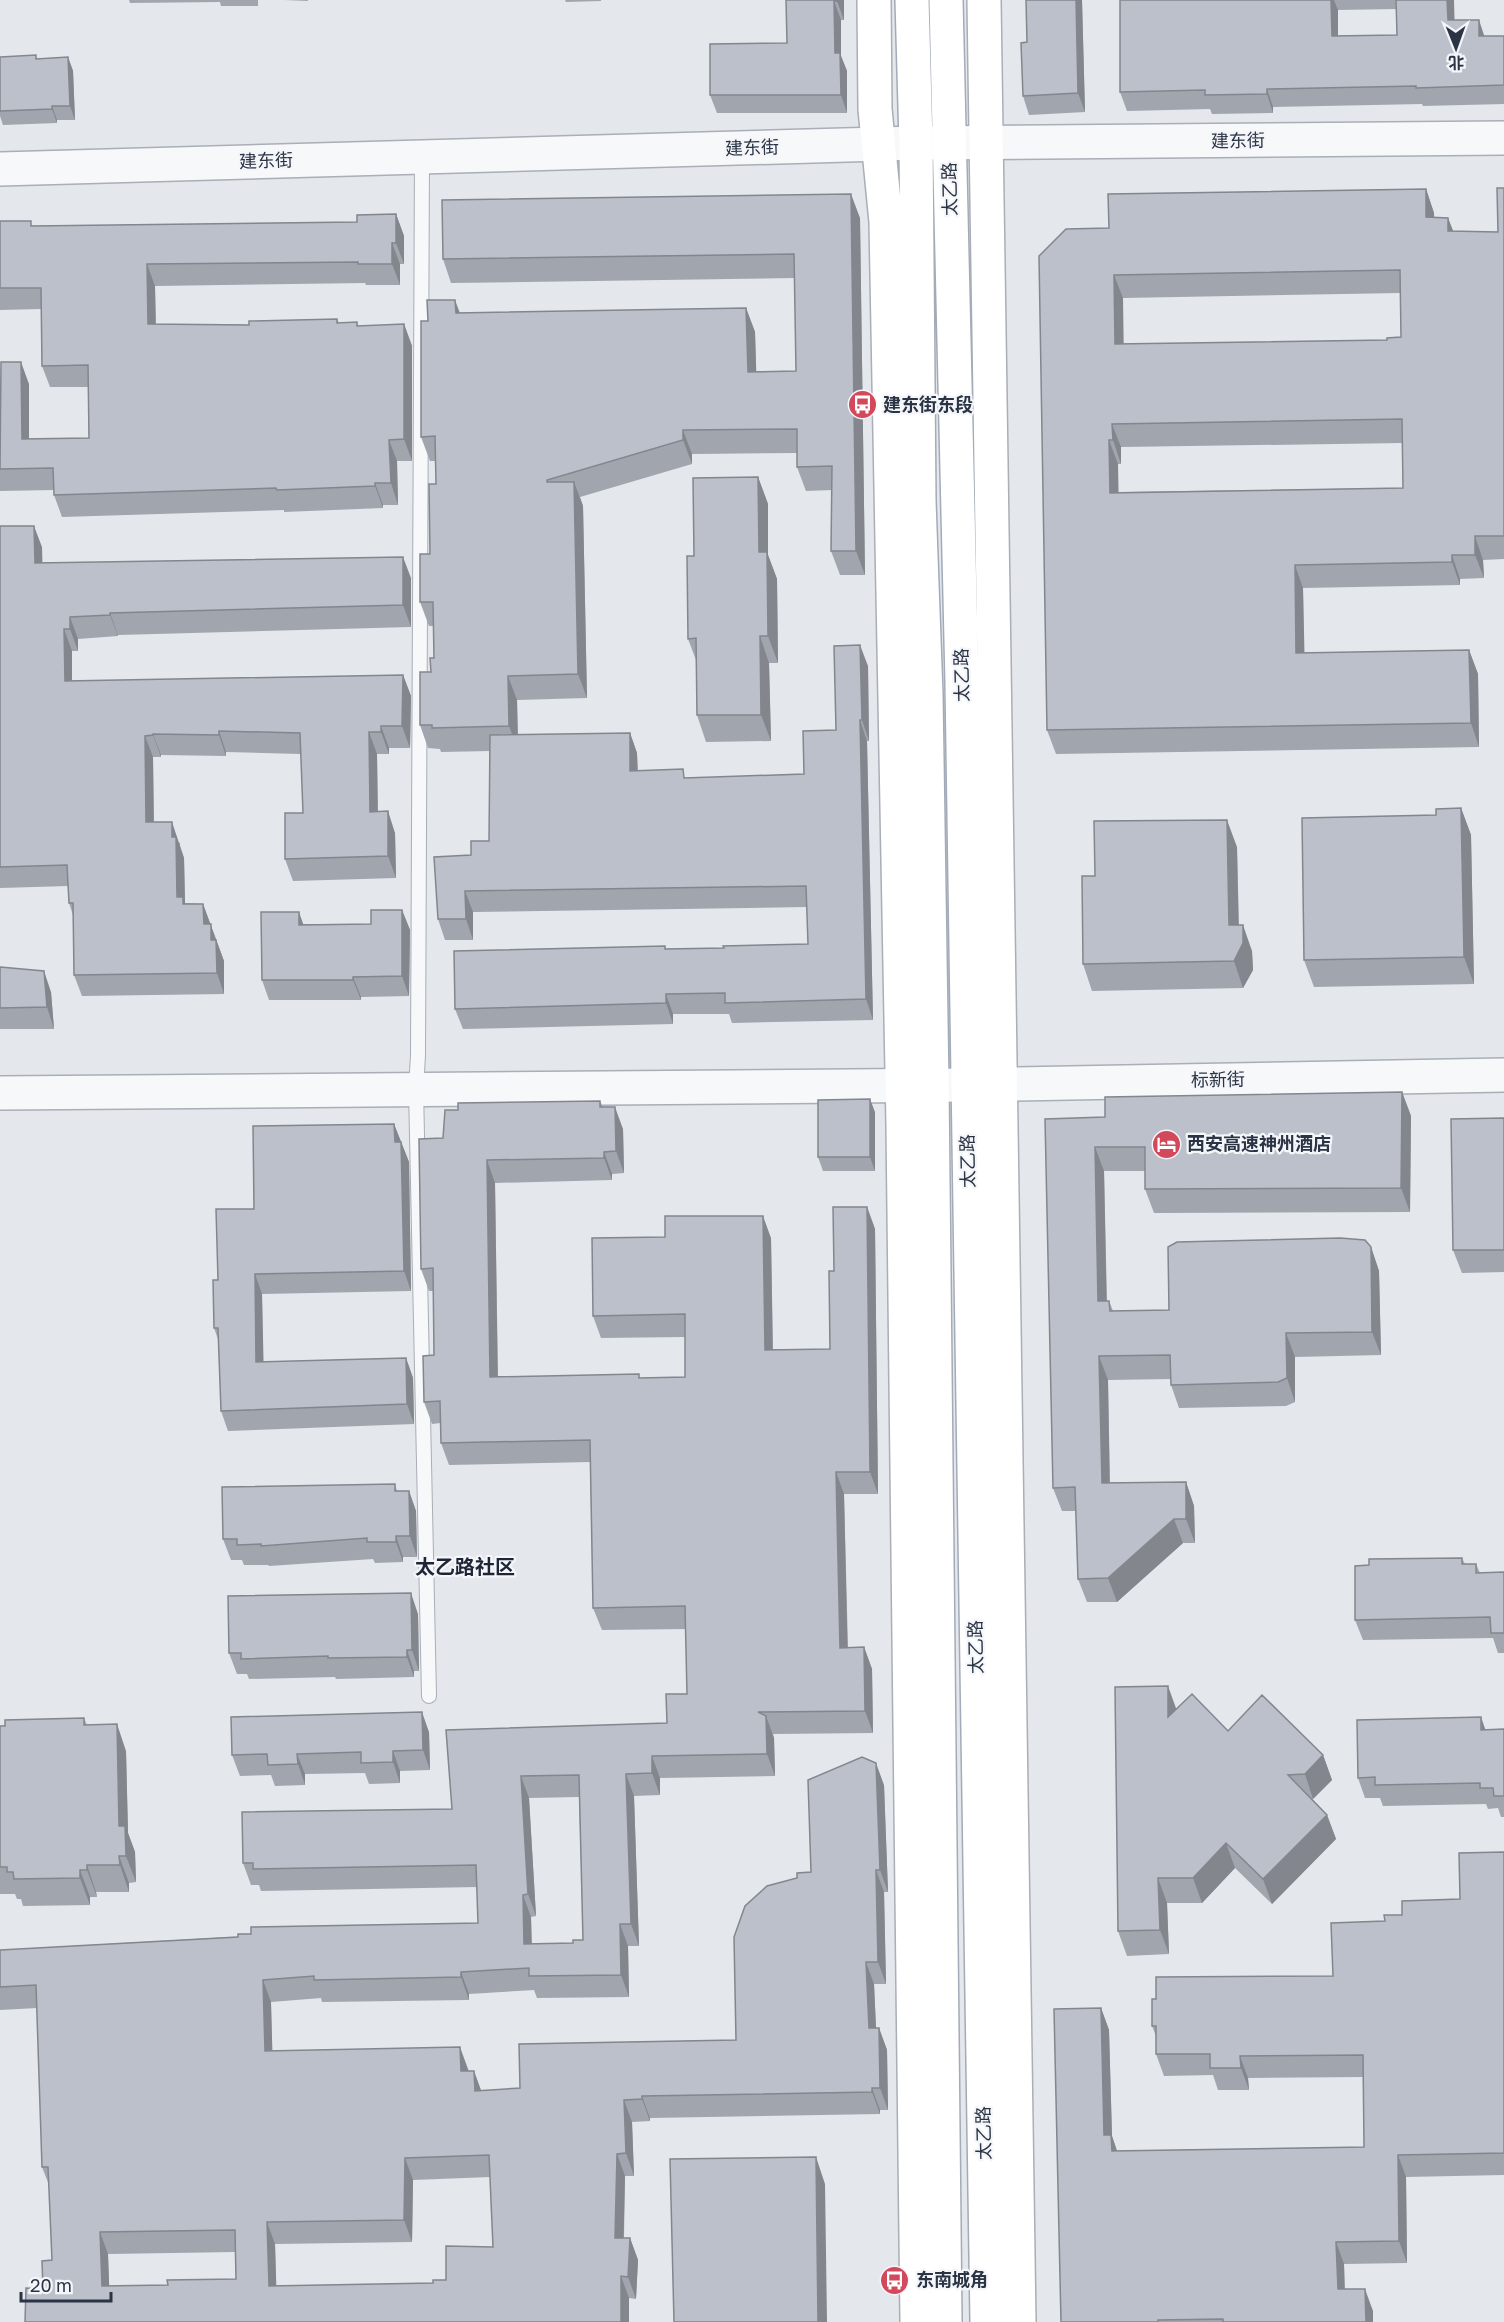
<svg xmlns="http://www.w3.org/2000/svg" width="1504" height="2322" font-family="'Golos Text','Noto Sans SC',sans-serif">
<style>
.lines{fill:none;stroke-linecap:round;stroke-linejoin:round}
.service-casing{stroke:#a9aeb7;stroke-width:16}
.tertiary-casing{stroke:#a9aeb7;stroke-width:36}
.secondary-casing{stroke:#a9aeb7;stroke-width:36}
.primary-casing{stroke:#a3abb8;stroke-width:36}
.service{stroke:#f7f8fa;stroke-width:14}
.tertiary{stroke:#f7f8fa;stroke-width:33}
.secondary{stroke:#fff;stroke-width:33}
.primary{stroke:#fff;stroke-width:33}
.wall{fill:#a1a5ae;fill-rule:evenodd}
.shaded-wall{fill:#83868d}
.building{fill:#bbc0ca;stroke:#83868d;stroke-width:1.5;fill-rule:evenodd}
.labels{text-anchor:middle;stroke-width:4.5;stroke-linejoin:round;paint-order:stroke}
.street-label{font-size:18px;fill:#2b3445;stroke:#f4f6f9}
.poi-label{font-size:18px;font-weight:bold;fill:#2b3445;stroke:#f4f6f9;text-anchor:start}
.neighbourhood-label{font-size:20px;font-weight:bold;fill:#1d2536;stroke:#f4f6f9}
</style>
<rect width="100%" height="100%" fill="#e4e7ec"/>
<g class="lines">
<defs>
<path id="service" d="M422 157 418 1055 416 1089 429 1696"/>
<path id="tertiary" d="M0 169 916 143 1504 138
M0 1093 967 1085 1504 1075"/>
<path id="secondary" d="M874 0 875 109 886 222 903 1125 917 2322
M984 0 1019 2322"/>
<path id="primary" d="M912 0 916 143 919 501 926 694 932 1085 945 2322
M946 0 962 683 987 2322"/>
</defs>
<use href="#service" class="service-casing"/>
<use href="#tertiary" class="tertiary-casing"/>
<use href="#secondary" class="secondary-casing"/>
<use href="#primary" class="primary-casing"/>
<use href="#service" class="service"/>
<use href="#tertiary" class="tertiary"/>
<use href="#secondary" class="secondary"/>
<use href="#primary" class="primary"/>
</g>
<path class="wall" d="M129 0H258V6H221L220 2 130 3Z
M284 0H308V1Z
M565 0H601V1L566 2Z
M786 0H844V20H841V56L847 71V113H717L710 95 787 43Z
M1026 0H1082L1085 112 1029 115 1023 96 1027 42Z
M1120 0H1454V20L1485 36H1504V104L1423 106 1422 104 1273 107V113L1212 114 1210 109 1127 111 1120 92ZM1396 9 1397 35 1338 36V10Z
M0 57 37 59 68 57 73 71 75 120H57V123L3 125 0 116Z
M1504 188V559L1483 560 1484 578 1460 579V585L1303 588 1304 653 1469 650 1478 674 1479 747 1056 754 1047 730 1109 228 1426 189 1434 213V217L1448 218 1453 231 1498 232ZM1400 293 1401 337 1387 340 1123 344V298ZM1402 443 1403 488 1118 492V464H1121V447Z
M396 214 404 236V264H400V285H366L365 283 155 286 156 324 249 325 337 319 339 323 357 322 358 326 404 324 412 346V461H397L398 505H383V508L284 512V510L62 517 54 495V490L0 491V378L29 384V439L89 438 88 387H50L42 366 41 309 0 310V221L33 226 357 222Z
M860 218 865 575H840L831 551 832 490 806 491 797 467V453L692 454V464L580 497 583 506 587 698 517 700 518 735 630 733 637 753 638 771 687 778 804 774 836 730 868 666 869 741H867L873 1020 732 1023 729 1014H673V1024L463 1029 455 1009 665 946 666 949 724 948 808 944 807 907 473 912V940H445L438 919 471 855 489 841 490 751 441 752 440 749 428 748 420 725 434 658 433 626H429L420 602 430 554 436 484V461H430L421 437 428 321 460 313 746 308 755 332 756 371H796L795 278 451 283 443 259Z
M758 477 768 504V555L777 579 778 663H769L771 741 706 742 697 715 696 660 688 639 694 556Z
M0 526 42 547V563L411 578V627L118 635V636L78 639V651H72V681L403 675 411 696 410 748H389V754H377L378 812 395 833 396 878 293 881 285 859 303 813 301 754 226 752V756L161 755V757H153L154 822 180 843V846L184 858 185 903 203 904 224 961V994L82 996 74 975 73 915 69 903 68 886 0 888Z
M1461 808 1471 835 1474 984 1314 987 1304 960 1436 815Z
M1237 847 1239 925 1252 951 1253 970 1243 988 1092 991 1083 964 1095 876Z
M402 910 410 930 409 996 361 997V1000H269L262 980 303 924H371Z
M0 967 51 992 54 1029H0Z
M1402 1092 1411 1116 1410 1212 1154 1213 1145 1189V1171H1104L1107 1301H1109L1113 1311 1169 1310 1371 1247 1379 1271 1381 1355 1295 1357V1402L1286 1406 1179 1408 1171 1385V1379L1108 1380 1110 1483 1186 1482 1194 1506 1195 1543H1183L1117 1602H1087L1078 1579 1076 1511H1062L1053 1488 1045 1119 1105 1117Z
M600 1101 603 1107 623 1129 624 1173 612 1174V1180L495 1183 498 1377 641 1378 685 1377V1337L601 1338 593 1316 771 1238 773 1349H830L834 1271 867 1207 875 1229 878 1494H844L848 1647H864L872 1669 873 1733 773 1734 774 1738 775 1776 660 1778V1795L634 1796 639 1946H628L629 1997 537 1998 534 1990 469 1994V2000L322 2002 321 1998 271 2002 272 2051 468 2069 469 2071H474L481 2091 520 2088 736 2040 797 1878 811 1872 884 1785 888 1892H884L886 1984H874L876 2028H879L887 2050 888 2110H880V2114L650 2118V2121L632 2122 634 2176H625L624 2238H630L638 2260 636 2299 629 2298 43 2289 52 2260 49 2185 42 2167 37 2008 0 2010V1950L478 1923 477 1887 261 1891 259 1885H251L243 1863 452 1809 446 1730 667 1723 687 1694 686 1629 602 1630 593 1608 590 1462 449 1465 441 1443 440 1423 432 1424 424 1402 434 1355 433 1291H429L421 1269 443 1138 458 1110ZM579 1797 583 1940 573 1943 532 1944 531 1917 536 1916 529 1798ZM490 2177 493 2247 446 2280 433 2283 276 2286 275 2244 412 2242 413 2180ZM235 2252 236 2279 168 2285 109 2286 108 2254Z
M875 1112V1171H823L818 1157Z
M1504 1118V1272L1462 1273 1453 1250Z
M394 1124 409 1162 411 1291 262 1294 263 1362 406 1358 413 1378 414 1424 228 1431 221 1411 218 1339 214 1328 218 1280 254 1209Z
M395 1484 397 1491H409L416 1511 417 1557H403V1562L375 1563 373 1559 269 1566 268 1565H244L242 1560H231L223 1539Z
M1462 1558 1465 1564H1476L1480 1573 1504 1572V1653H1498L1493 1638 1363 1640 1355 1620 1369 1565Z
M418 1614 419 1671H414V1677L336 1679 335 1677 249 1679 247 1674H237L229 1653Z
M1176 1709 1228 1731 1323 1755 1332 1780 1313 1799H1312L1327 1815 1336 1839 1272 1904 1235 1868 1202 1903H1167L1169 1954 1127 1956 1118 1931Z
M84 1718 87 1725 126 1751 128 1833 135 1852 136 1882 129 1883V1892H96L97 1897H90V1905L23 1906 21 1899H17L15 1894H0V1726Z
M1504 1729V1817H1501L1498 1808 1488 1809 1486 1804 1383 1806 1380 1798H1365L1358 1778 1486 1730Z
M429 1732 430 1770 400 1771V1783L369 1784 365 1773 305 1774V1785L275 1786 271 1775 240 1776 232 1755Z
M1504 1852V2175L1406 2177 1407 2263 1344 2264 1345 2289 1373 2311V2322H1061L1101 2008 1109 2030 1112 2136 1117 2151 1364 2147 1363 2077 1248 2078 1249 2090H1218L1213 2075 1164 2076 1156 2054V2036L1152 2026 1333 1976 1385 1921 1402 1915 1460 1899Z"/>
<path class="shaded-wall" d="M837 0H844V20L837 1Z
M1076 0H1082L1085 112 1078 93Z
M1331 0H1334L1338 10V55L1332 36Z
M1447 0H1454L1455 38 1448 20Z
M834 1 841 20V56L847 71V113L841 95 835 53Z
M1479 20 1485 38 1479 36Z
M68 57 73 71 75 120 70 106Z
M1267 89 1273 107V113L1267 94Z
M52 106 57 120V123L52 109Z
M1426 189 1434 213 1435 241 1426 217Z
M851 194 860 218 865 575 856 551Z
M396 214 404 236V264L396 243Z
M1448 218 1457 241 1448 231Z
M392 243 400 264V285L392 264Z
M147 264 155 286 156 346 148 324Z
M1114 275 1123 298 1124 368 1115 344Z
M455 300 464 324 456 313Z
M746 308 755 332 757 395 748 372Z
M404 324 412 346V461L404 439Z
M21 362 29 384V461L22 439Z
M1112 424 1121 447V464L1113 440Z
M683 430 692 454V464L683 440Z
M389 440 397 461 398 505 391 483Z
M1109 440 1118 464 1119 516 1110 493Z
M758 477 768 504V555L777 579 778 663 768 636 759 552Z
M574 482 583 506 587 698 578 674Z
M375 483 383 505V508L375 486Z
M34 526 42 547 43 585 35 563Z
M1475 536 1483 560 1484 578 1475 555Z
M1452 555 1460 579V585L1452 562Z
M403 557 411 578V627L403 605Z
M1295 565 1303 588 1305 677 1296 653Z
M110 613 118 635V636L110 615Z
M70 617 78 639V651L70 629Z
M64 629 72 651V703L65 681Z
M760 636 769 663 771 741 761 715Z
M860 645 868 666 869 741 862 720Z
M1469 650 1478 674 1479 747 1471 723Z
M403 675 411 696 410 748 402 726Z
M508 676 517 700 518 750 509 726Z
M860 720 867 741 873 1020 866 999Z
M381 726 389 748V754L381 732Z
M219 731 226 752V756L219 735Z
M369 732 377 754 378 834 370 812Z
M630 733 637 753 638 792 630 771Z
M153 734 161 755V757L153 735Z
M145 736 153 757 154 844 146 822Z
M1461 808 1471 835 1474 984 1464 957Z
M388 811 395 833 396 878 388 856Z
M1227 820 1237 847 1239 951 1243 925 1252 951 1253 970 1243 988 1234 961 1229 925Z
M172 822 184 858 185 903 191 919 177 897 172 837Z
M465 891 473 912V940L466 919Z
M203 904 224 961V994L217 973 204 924Z
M402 910 410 930 409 996 402 976Z
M299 912 306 932 299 925Z
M44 971 51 992 54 1029 47 1007Z
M353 977 361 997V1000L353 980Z
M666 994 673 1014V1024L666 1003Z
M1402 1092 1411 1116 1410 1212 1401 1188Z
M870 1099 875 1112V1171L870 1157Z
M615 1107 623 1129 624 1173 616 1151Z
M394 1124 409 1162 411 1291 404 1271 395 1142Z
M1095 1147 1104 1171 1107 1325 1098 1301Z
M604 1152 612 1174V1180L604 1158Z
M487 1160 495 1183 498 1399 490 1377Z
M867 1207 875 1229 878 1494 870 1472Z
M763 1216 771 1238 773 1372 765 1350Z
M1371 1247 1379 1271 1381 1355 1372 1332Z
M255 1274 262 1294 264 1382 256 1362Z
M1286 1333 1295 1357V1402L1287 1378Z
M1099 1356 1108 1380 1110 1507 1102 1483Z
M406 1358 413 1378 414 1424 407 1404Z
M836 1472 844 1494 848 1670 840 1648Z
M1186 1482 1194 1506 1195 1543 1186 1519Z
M409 1491 416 1511 417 1557 410 1536Z
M1174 1519 1183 1543 1117 1602 1108 1578Z
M396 1536 403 1557V1562L396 1542Z
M411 1593 418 1614 419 1671 412 1650Z
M864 1647 872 1669 873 1733 865 1711Z
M407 1650 414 1671V1677L407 1657Z
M1168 1686 1177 1711 1168 1717Z
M422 1712 429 1732 430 1770 423 1750Z
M766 1716 774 1738 775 1776 767 1754Z
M1481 1717 1488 1737 1481 1730Z
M117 1724 126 1751 128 1833 135 1852 136 1882 126 1856 119 1826Z
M393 1751 400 1771V1783L393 1762Z
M297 1754 305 1774V1785L298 1764Z
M1323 1755 1332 1780 1313 1799 1305 1774Z
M652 1756 660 1778V1795L652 1773Z
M876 1763 884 1785 888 1892 880 1870Z
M626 1774 634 1796 639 1946 631 1924Z
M521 1776 529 1798 536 1916 528 1894Z
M1327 1815 1336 1839 1272 1904 1263 1879Z
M1226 1843 1235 1868 1202 1903 1193 1878Z
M119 1856 129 1883V1892L120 1865Z
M87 1865 96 1892 97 1897 87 1870Z
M80 1870 90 1897V1905L80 1878Z
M876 1870 884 1892 886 1984 878 1962Z
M1158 1878 1167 1903 1169 1954 1160 1930Z
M523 1895 531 1917 532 1966 524 1944Z
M620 1924 628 1946 629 1997 621 1975Z
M866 1962 874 1984 877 2050 869 2028Z
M461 1972 469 1994V2000L461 1977Z
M263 1980 271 2002 273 2073 265 2051Z
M1101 2008 1109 2030 1112 2136 1119 2157 1112 2151 1104 2135Z
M879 2028 887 2050 888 2110 880 2088Z
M460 2047 468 2069 469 2093 461 2071Z
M1240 2056 1248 2078 1249 2090 1241 2068Z
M474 2071 482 2093 475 2091Z
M872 2088 880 2110V2114L872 2092Z
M642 2096 650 2118V2121L642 2099Z
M624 2100 632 2122 634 2176 626 2153Z
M617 2154 625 2176 623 2260 615 2238Z
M1398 2155 1406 2177 1407 2263 1399 2241Z
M816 2157 825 2184 827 2322H818Z
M405 2158 413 2180 412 2242 404 2220Z
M267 2222 275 2244 277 2308 269 2286Z
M100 2232 108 2254 110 2308 102 2286Z
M630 2238 638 2260 636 2299 628 2277Z
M1336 2242 1344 2264 1345 2311 1338 2289Z
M621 2276 629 2298V2322H621Z
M1365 2289 1373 2311V2322H1366Z"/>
<path class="building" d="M786 0H837V1H834L835 53H840L841 95H710V44L787 43Z
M1026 0H1076L1078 93 1023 96 1021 43 1027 42Z
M1120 0H1331L1332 36 1397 35 1396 0H1447L1448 20H1479V36H1504V85L1416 88V86L1267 89V94L1205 95V90L1120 92Z
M36 55V59L68 57 70 106H52V109L0 111V57Z
M1497 188H1504V536H1475V555H1452V562L1295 565 1296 653 1469 650 1471 723 1047 730 1039 256 1066 229 1109 228 1108 194 1426 189V217L1448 218V231L1498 232ZM1400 270 1401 337 1387 338V340L1115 344 1114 275ZM1402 419 1403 488 1110 493 1109 440H1113L1112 424Z
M851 194 856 551H831L832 466 797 467V429L683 430V440L547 480V482H574L578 674 508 676 509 726 432 728V725H420V672H431L430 658H434L433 602H420V554H430L429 484H436L435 436 421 437V321H428L427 300H455L456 313 746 308 748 372 796 371 794 254 443 259 442 200Z
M396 214V243H392V264H358V262L147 264 148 324 249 325V321L337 319V323L357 322V326L404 324V439L389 440 391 483H375V486L277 490 276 488 54 495 53 468 0 469 1 362H21L22 439 89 438 88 365 42 366 41 288H0V221H31V226L357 222V215Z
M758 477 759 552H767L768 636H760L761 715H697L696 638 688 639 687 556H694L693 478Z
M0 526H34L35 563 403 557V605L110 613V615L70 617V629H64L65 681 403 675 402 726H381V732H369L370 812 388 811V856L285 859V813H303L300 733 219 731V735L153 734V735L145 736 146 822H172V837H176L177 897H183V904H203L204 924H211V940H216L217 973 74 975 73 903H69L67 865 0 867Z
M860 645 862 720H860L866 999 725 1003V993L666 994V1003L455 1009 454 951 665 946V949L724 948 723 946 808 944 806 886 465 891 466 919H438L434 857 471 855V841H489L490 735 630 733V771L683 769 684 778 804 774 803 731 836 730 834 646Z
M1461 808 1464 957 1304 960 1302 818 1436 815V809Z
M1227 820 1229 925H1243V943L1234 961 1083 964 1082 876H1095L1094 821Z
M371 910H402V976L353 977V980H262L261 912H299V925L371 924Z
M0 967 44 971 47 1007 0 1008Z
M1402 1092 1401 1188 1145 1189V1147H1095L1098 1301H1109L1110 1311 1169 1310 1168 1247 1177 1242 1340 1238 1365 1240 1371 1247 1372 1332 1286 1333 1287 1378 1278 1382 1171 1385 1170 1355 1099 1356 1102 1483 1186 1482V1519H1174L1108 1578 1078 1579 1075 1487 1053 1488 1045 1119 1105 1117V1097Z
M870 1099V1157H818V1100Z
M600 1101V1107H615L616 1151 604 1152V1158L487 1160 490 1377 639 1374V1378L685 1377V1314L593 1316 592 1238 665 1237V1216H763L765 1350 830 1349 829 1271H834L833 1207H867L870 1472H836L840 1648 864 1647 865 1711 758 1712 766 1716 767 1754 652 1756V1773L626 1774 631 1924H620L621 1975 529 1976V1968L461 1972V1977L314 1980V1976L263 1980 265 2051 460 2047 461 2071H474L475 2091 520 2088 519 2044 736 2040 734 1937 745 1906 767 1886 797 1878V1873L811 1872 808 1780 862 1757 876 1763 880 1870H876L878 1962H866L869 2028H879L880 2088H872V2092L642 2096V2099L624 2100 626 2153 617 2154 615 2238H630L628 2277 621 2276V2322H25L26 2288 43 2289 42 2261 52 2260 48 2167H42L36 1985 0 1987V1950L238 1937V1934H251V1927L478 1923 476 1865 253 1869V1863H243L242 1812 452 1809 446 1730 667 1723 666 1694H687L685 1606 593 1608 590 1440 441 1443 440 1401 424 1402 423 1356 434 1355 433 1268 421 1269 419 1139 443 1138 445 1110H458V1103ZM579 1775 583 1940H573V1943L524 1944 523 1895 528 1894 521 1776ZM489 2155 493 2247 446 2246V2280H433V2283L269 2286 267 2222 404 2220 405 2158ZM235 2230 236 2279 167 2280 168 2285 102 2286 100 2232Z
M1504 1118V1250H1453L1451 1119Z
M394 1124 395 1142H401L404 1271 255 1274 256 1362 406 1358 407 1404 221 1411 218 1328H214L213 1280H218L216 1209H254L253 1126Z
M395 1484V1491H409L410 1536H396V1542H367V1538L261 1546V1544L237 1545V1539H223L222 1487Z
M1462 1558V1564H1476V1573L1504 1572V1633H1491L1490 1617 1355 1620V1566L1369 1565V1559Z
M411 1593 412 1650H407V1657L328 1658V1656L241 1659V1653H229L228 1596Z
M1168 1686V1717L1192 1694 1228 1731 1262 1695 1323 1755 1305 1774 1288 1775 1327 1815 1263 1879 1226 1843 1193 1878H1158L1160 1930 1118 1931 1115 1687Z
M422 1712 423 1750 393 1751V1762L361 1763V1752L297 1754 298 1764 268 1765 267 1754 232 1755 231 1717Z
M1481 1717V1730L1504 1729V1796H1494L1493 1788H1480V1783L1375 1785V1777L1358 1778 1357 1720Z
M84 1718V1725L117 1724 119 1826H125L126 1856H119L120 1865H87V1870H80V1878L14 1879 13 1872H7V1867H0V1726H5V1720Z
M1504 1852V2153L1398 2155 1399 2241 1336 2242 1338 2289H1365L1366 2322H1223V2319L1158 2320V2322H1061L1054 2009 1101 2008 1104 2135H1111L1112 2151 1364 2147 1363 2055 1240 2056 1241 2068H1210V2054H1156V2026H1152V1999H1156V1977L1333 1976 1331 1923 1385 1921 1384 1915H1402V1901L1460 1899 1459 1853Z
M816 2157 818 2322H674L670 2159Z"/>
<defs>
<symbol id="bus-disc" viewBox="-11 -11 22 22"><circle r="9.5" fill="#d1495b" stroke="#f4f6f9"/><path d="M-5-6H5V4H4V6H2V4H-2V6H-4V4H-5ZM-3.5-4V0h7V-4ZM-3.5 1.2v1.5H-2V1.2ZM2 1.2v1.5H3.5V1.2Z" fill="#fff"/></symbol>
<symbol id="hotel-disc" viewBox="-11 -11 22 22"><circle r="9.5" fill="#d1495b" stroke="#f4f6f9"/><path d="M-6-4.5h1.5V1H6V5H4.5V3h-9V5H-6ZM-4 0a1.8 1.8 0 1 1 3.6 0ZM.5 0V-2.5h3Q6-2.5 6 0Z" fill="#fff"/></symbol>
</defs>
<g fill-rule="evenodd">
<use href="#bus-disc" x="846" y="388" width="33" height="33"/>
<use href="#hotel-disc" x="1150" y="1128" width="33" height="33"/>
<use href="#bus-disc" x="878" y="2264" width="33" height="33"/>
</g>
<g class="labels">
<g class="street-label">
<text transform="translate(1238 141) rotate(-1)" y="6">建东街</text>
<text transform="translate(752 148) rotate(-2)" y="6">建东街</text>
<text transform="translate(266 161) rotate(-2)" y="6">建东街</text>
<text transform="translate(950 189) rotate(-91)" y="6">太乙路</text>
<text transform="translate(962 675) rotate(-91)" y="6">太乙路</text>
<text transform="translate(1218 1080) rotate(-1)" y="6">标新街</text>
<text transform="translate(968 1161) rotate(-91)" y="6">太乙路</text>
<text transform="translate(976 1647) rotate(-91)" y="6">太乙路</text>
<text transform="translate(984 2133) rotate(-91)" y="6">太乙路</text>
</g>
<g class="poi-label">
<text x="883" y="411">建东街东段</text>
<text x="1187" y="1150">西安高速神州酒店</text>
<text x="916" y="2286">东南城角</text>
</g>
<g class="neighbourhood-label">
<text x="465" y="1574">太乙路社区</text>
</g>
</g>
<g transform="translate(1456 48) rotate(179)" stroke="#f4f6f9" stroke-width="4.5" paint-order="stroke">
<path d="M0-4.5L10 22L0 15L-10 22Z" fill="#2b3445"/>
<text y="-9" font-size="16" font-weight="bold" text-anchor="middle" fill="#2b3445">北</text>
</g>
<path d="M21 2292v9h90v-9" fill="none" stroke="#2b3445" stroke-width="3"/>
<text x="30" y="2292" font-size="18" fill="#2b3445" stroke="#f4f6f9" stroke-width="4.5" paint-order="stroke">20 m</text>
</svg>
